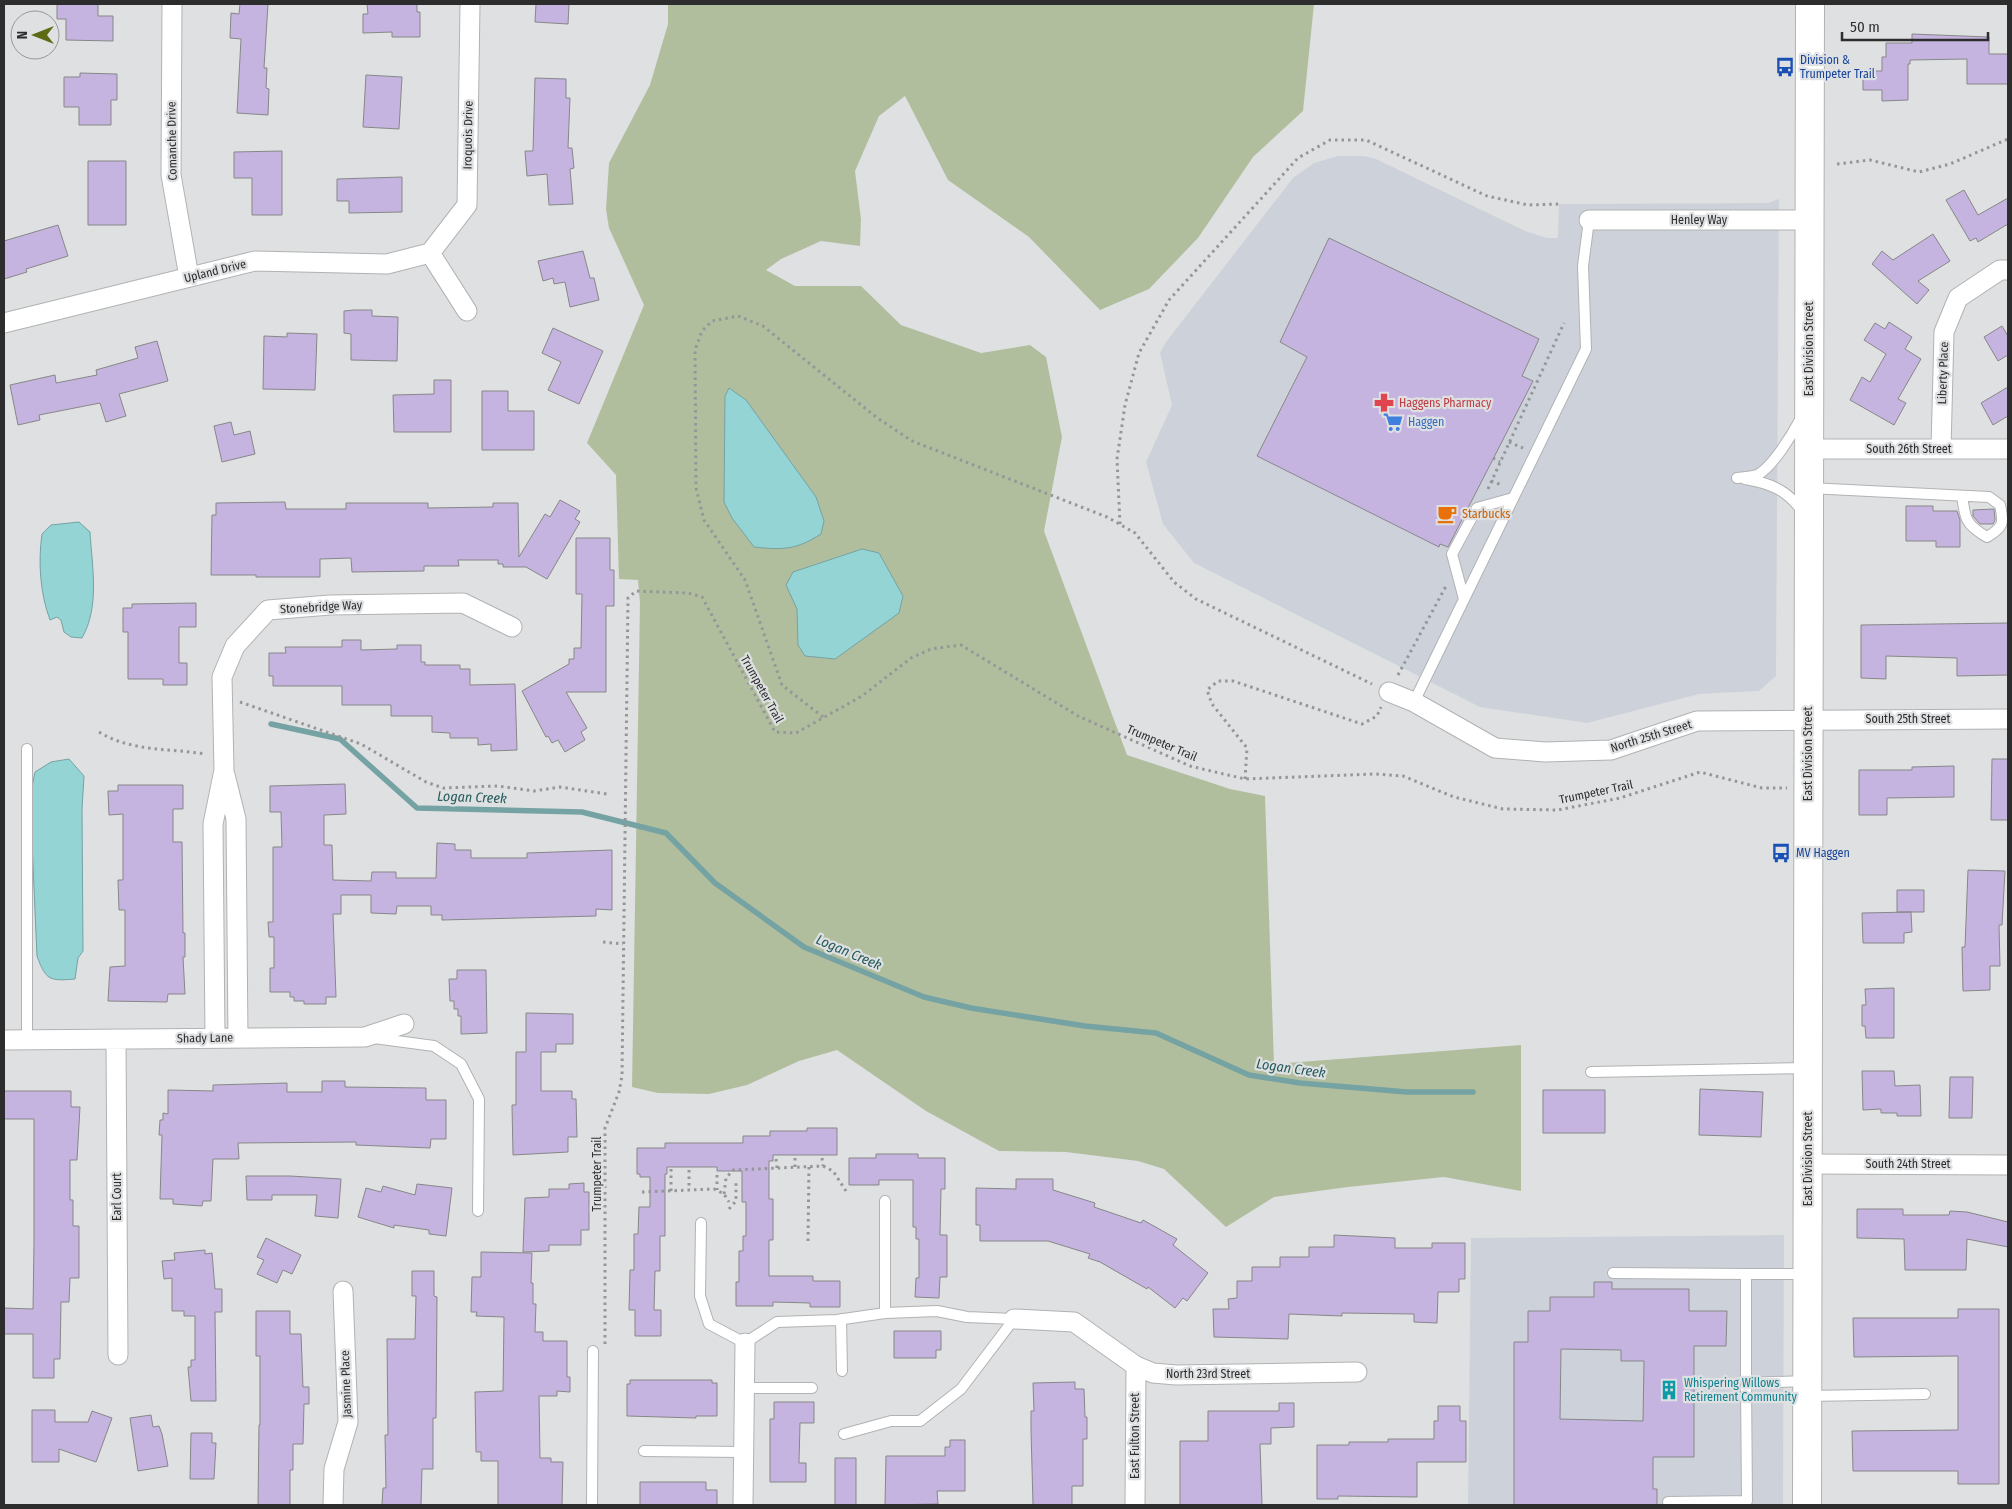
<svg xmlns="http://www.w3.org/2000/svg" width="2012" height="1509" font-family="'Fira Sans Condensed',sans-serif">
<style>
.built{fill:#cdd2da}
.green{fill:#b1be9e}
.water{fill:#94d4d5;stroke:#75a2a3}
.lines{fill:none;stroke-linecap:round;stroke-linejoin:round}
.stream{stroke:#75a2a3;stroke-width:5.5}
.building{fill:#c6b4e0;stroke:#878788;fill-rule:evenodd}
.lane-casing{stroke:#b1b2b3;stroke-width:12}
.street-casing{stroke:#b1b2b3;stroke-width:21}
.secondary-casing{stroke:#b1b2b3;stroke-width:30}
.path{stroke:#959697;stroke-width:3;stroke-dasharray:2.5 4;stroke-linecap:butt}
.lane{stroke:#fff;stroke-width:10}
.street{stroke:#fff;stroke-width:19}
.secondary{stroke:#fff;stroke-width:28}
.labels{text-anchor:middle;stroke-width:4.5;stroke-linejoin:round;paint-order:stroke}
.transit-label{font-size:12px;fill:#164399;stroke:#dfe0e2;text-anchor:start}
.street-label{font-size:12px;fill:#2d2d2e;stroke:#dfe0e2}
.health-label{font-size:12px;fill:#be3a42;stroke:#dfe0e2;text-anchor:start}
.shop-label{font-size:12px;fill:#366cbe;stroke:#dfe0e2;text-anchor:start}
.food-label{font-size:12px;fill:#c56008;stroke:#dfe0e2;text-anchor:start}
.culture-label{font-size:12px;fill:#0d838f;stroke:#dfe0e2;text-anchor:start}
.water-label{font-size:14px;font-style:italic;fill:#255b5c;stroke:#dfe0e2}
</style>
<rect width="100%" height="100%" fill="#dfe0e2"/>
<path class="built" d="M1338 156H1364L1376 159 1525 231 1547 238H1558L1559 204 1768 203 1779 199 1776 676 1759 691 1699 694 1587 723 1480 707 1194 563 1163 524 1146 462 1172 405 1160 353 1166 342 1293 178 1314 163Z
M1784 1235 1783 1505H1468L1471 1238Z"/>
<path class="green" d="M668 4H1314L1303 111 1253 157 1198 238 1149 289 1100 310 1029 237 948 180 905 96 879 116 855 171 861 219 860 246 821 241 781 259 766 270 795 286H861L901 325 981 353 1030 345 1046 357 1062 437 1044 531 1127 755 1230 789 1265 796 1274 1064 1521 1045V1191L1444 1177 1348 1187 1274 1197 1226 1227 1164 1169 1138 1161 1066 1152 999 1151 926 1111 837 1050 799 1061 747 1085 709 1094 658 1093 632 1087 640 603 638 580 619 579 616 475 587 443 644 305 609 228 606 209 609 163 650 85 668 24Z"/>
<path class="water" d="M729 388 746 400 816 497 824 521 821 534C796 550 783 550 754 547L732 518 724 502 725 396Z
M79 522 90 532C92 567 100 606 82 638L71 637 64 632 61 620 57 617 50 620C40 593 38 562 42 534L51 525Z
M862 549 879 553 903 596 899 613 835 659 805 656 798 645 797 609 786 585 793 572Z
M69 759 84 776 82 809 83 951 78 958 75 979C50 981 46 981 37 956L30 797 35 772 51 762Z"/>
<g class="lines">
<path class="stream" d="M271 724 340 739 417 808 582 812 666 833 715 883 804 947 924 997 971 1008 1085 1026 1156 1033 1249 1075 1300 1083 1407 1092H1473"/>
</g>
<path class="building" d="M57 4H98V16H113V41L66 40V19H57Z
M240 4H268L264 68H267L266 88 269 89 268 115 237 113 241 39 230 38 231 13 239 14Z
M367 4H417V12H420V37H392V32L363 33V14H368Z
M536 4H569L568 24 535 22Z
M1912 34 1989 37V54H2008V84H1967V59L1910 60V64H1908V100L1882 101V90H1863V71H1882V57H1886V43H1912Z
M80 73 117 74V100H111V125H79V107H64V77H80Z
M366 75 402 77 399 129 363 127Z
M535 78 566 79V98H570L568 148H572L574 168 570 169 573 204 549 205 547 174 527 176 525 151H533Z
M282 151V215H252V178H234V152Z
M88 161H126V225H88Z
M402 177V212L349 213V201H337V179Z
M1964 190 1978 215 2008 198V224L1978 242 1976 238 1970 241 1946 200Z
M58 225 68 256 26 269 27 272 4 279V241Z
M1933 234 1950 261 1918 281 1929 290 1917 304 1872 264 1882 251 1893 260Z
M1329 238 1539 339 1522 376 1533 381 1448 547 1440 544 1439 547 1257 456 1307 357 1280 342Z
M583 251 590 278H594L599 300 570 307 565 282 554 284 553 278 543 281 538 261Z
M354 310H372V316L398 317 397 361 351 360V334L344 333V311Z
M1889 322 1912 337 1905 349 1921 359 1898 399 1906 403 1894 425 1850 400 1862 377 1870 382 1886 354 1864 340 1875 323 1885 329Z
M2002 326 2008 336V355L1998 361 1984 337Z
M553 328 603 351 579 404 548 390 561 362 542 353Z
M287 333 317 334 315 390 263 389 264 336 287 337Z
M157 341 168 381 119 394 126 416 106 422 100 403 39 415 40 420 18 425 10 385 55 375 56 383 97 375 96 370 138 358 135 347Z
M434 380H451V432H394L393 395 434 394Z
M2008 387V416L1993 425 1981 403Z
M482 391H508V411H534V450H482Z
M231 422 234 435 250 431 255 454 222 462 214 426Z
M560 500 580 511 575 519 580 522 547 579 526 567H503V564H498V560H458L459 566H424V571L352 572 351 558 320 559V577H256V575H211L212 515H216V503L285 502 286 509H346V503H428V508L493 507V503H518L519 557 545 514 550 517Z
M1906 506H1933V511H1957L1960 520V547H1936V541H1906Z
M1994 509 1995 520 1993 524H1980L1973 516V510Z
M576 538H610V570H614V606H606V692H566L587 728 581 732 585 740 565 752 558 740 552 743 548 736 546 737 522 691 569 664V659H574V648H581L582 594H576Z
M196 603V627H179V663H187V685H163V679H128V632H123V608H132V604Z
M2008 623V675L1957 676V658L1886 656V679L1861 678V625Z
M342 640H361V650L397 649V645H421V662H425V665H460V669H470V685L515 684 517 750 491 751V744L478 745V738H450V733L432 732V716H391V705H342V686H273V676H269V653H286L285 647H342Z
M1992 759H2008V820H1991Z
M1954 766V797L1887 798V815H1859V770H1912V767Z
M345 784 346 814 324 815V845H332L333 880 371 881 372 872H396V878H436L437 843 455 844V850H471V858H527V853L612 850V910L596 909V916L442 920V915H431V906H397L396 914 371 913V895H341V914H333L336 997H326V1004H304V1001H294V997H290V992H270V968H274V937H269L268 922H273V847H282L281 812H270V786Z
M118 785H183V809H173V842H182L183 933H185V957H183L185 994H168L167 1002 108 1001 110 967 125 966V910H119L118 880H123V814L109 815 108 791H118Z
M1968 870 2005 871 2002 925H1999L2000 966H1990V990L1963 991 1962 947H1965Z
M1897 890H1924V912H1897Z
M1911 912 1912 932 1904 933V943H1863L1862 913Z
M457 970H486L487 1033 461 1034V1016H458V1009H454V1001H450L449 979H457Z
M1894 988V1038H1866L1865 1026H1862V1005H1866L1865 989Z
M526 1013 573 1014V1044H556V1052H541V1091H572V1099H576L577 1137H568V1152L513 1155 512 1105H516V1052H526Z
M1862 1071H1894L1895 1086 1920 1085 1921 1116H1897V1113H1881V1109L1863 1110Z
M1950 1077H1973L1972 1118H1949Z
M322 1081H345V1087L426 1088V1100H446V1139H431L430 1148 356 1145V1142L238 1143 239 1159H213L211 1201H203L202 1206 173 1204V1199H160L162 1135H159L160 1120H163V1113L168 1114V1090L213 1091V1085L287 1083V1092H322Z
M1700 1089 1763 1092 1761 1137 1699 1135Z
M1543 1090H1605V1133H1543Z
M4 1091H71V1107H80L77 1160H70V1200H73V1226H79V1278H70L69 1302H61L60 1359H54V1378H33V1334H4V1308L33 1309 34 1242V1119H4Z
M807 1128H837V1155H773V1161H769V1199H773V1240H769V1276H813V1281H840V1307H810V1303L773 1302V1306H736V1282H739V1251H743V1236H746V1202H742V1171H717V1167H667V1174H665V1236H660V1271H655L654 1310H661V1336H635V1310H629L630 1270H634V1234H638L639 1207H650V1177H640V1174H637V1148H665V1143H743V1136H770V1131H807Z
M876 1154H918V1158H945V1189H941L940 1235H947V1277H940L939 1298 915 1297 916 1278H919V1239H916V1227H913V1180H879V1185H849V1158H876Z
M246 1176H290L341 1179 338 1218 315 1216 317 1195H272V1200H247Z
M1016 1179H1053V1190L1095 1203 1094 1207 1141 1223 1143 1220 1177 1239 1173 1245 1208 1273 1187 1301 1183 1298 1175 1308 1148 1287 1147 1289 1100 1262 1088 1258 1090 1254 1048 1241H980V1225H976V1188L1016 1189Z
M584 1183V1192H589V1230H581V1245H549V1251L523 1252 525 1198 549 1197V1189H569V1184Z
M417 1184 452 1188 446 1236 429 1234V1230L394 1225V1228L358 1217 366 1188 381 1192 383 1186 415 1195Z
M1857 1209H1903V1215H1949L1950 1211 1967 1212 2008 1222V1247L1967 1239 1966 1270H1905L1904 1239 1857 1238Z
M1334 1235 1395 1238V1248H1432V1243H1465V1279H1459V1292H1438L1437 1323 1414 1322V1314L1342 1313V1316L1289 1314 1288 1339 1214 1337 1213 1309H1229L1228 1299 1237 1298V1281H1252V1267H1280V1257H1309V1247H1334Z
M266 1238 301 1255 292 1274 283 1270 277 1283 257 1274 264 1260 257 1257Z
M205 1250V1254L212 1253 215 1289H222V1312H215L216 1401H191L188 1367H191V1360H195V1316H184V1311H172V1278L164 1279 162 1261 175 1260 174 1253Z
M481 1252 532 1253 531 1283H533V1304H536L535 1332H543V1341H567V1377H570V1392L557 1391V1396H539L540 1458H551V1462H563L562 1505H498V1461H481V1452H476L475 1392 503 1391 504 1317 476 1316 477 1312H471L472 1277H481Z
M412 1271H434V1296L437 1297 436 1418H433V1469H422L421 1505H382L383 1488H386L385 1435H388L387 1339H415L416 1296H412Z
M1594 1282H1612V1289H1689V1311H1727L1726 1346H1694V1457H1653V1489H1657V1505H1514V1342H1528V1311H1550V1297H1594ZM1561 1349 1621 1350V1361H1644L1643 1421 1560 1419Z
M1958 1309H1999V1484H1958V1471H1853L1852 1431 1958 1430V1356L1854 1357 1853 1318H1958Z
M256 1311H290V1334H301L303 1387H309V1404H304L303 1444H293V1470H290V1505H258L259 1425H260V1356H256Z
M894 1331H941V1350H936V1358H894Z
M630 1380H712V1383H717V1416H696V1418L627 1416V1384H630Z
M1075 1382V1389H1084L1085 1417H1087V1439H1083V1486H1072V1505H1033L1031 1430V1411H1034L1033 1383Z
M774 1402H814V1423H800L799 1463H806V1482H770V1419H774Z
M1279 1403H1294V1427L1271 1428V1444H1260L1262 1505H1180V1441H1208V1411H1279Z
M1438 1406H1460V1421H1466V1462H1417V1497L1338 1496V1499H1317V1445H1349V1442H1388V1439H1434V1421H1438Z
M32 1410H55V1422H88L92 1411 112 1418 96 1462 59 1449V1462H32Z
M151 1415 153 1427 159 1426 162 1434 168 1466 138 1471 130 1418Z
M191 1433H212V1443H216L214 1479H190Z
M950 1440H965V1491H937L938 1504 885 1505 886 1456H945V1447H950Z
M835 1458H856V1505H835Z
M640 1482H706V1490H717V1505H640Z"/>
<g class="lines">
<defs>
<path id="lane" d="M1737 478C1743 477 1751 477 1757 475 1773 467 1793 433 1801 418
M1745 479C1770 483 1787 490 1802 511
M1809 488 1989 497 2000 505C2004 523 2004 527 1987 537 1966 525 1965 519 1962 496
M1464 599 1452 554 1477 508 1513 498
M1414 702 1586 349 1583 266 1589 220
M27 749V1040
M374 1038 434 1046 461 1064 479 1099 478 1211
M1591 1072 1807 1068
M885 1201V1313
M701 1223 700 1296 709 1324 745 1343 777 1322 837 1320 885 1313 937 1311 967 1317 1014 1319
M1613 1273 1746 1274
M841 1319 842 1371
M1806 1381 1746 1383V1274H1807
M744 1388H812
M1808 1396 1925 1394
M844 1434 891 1421H920L961 1389 1014 1319
M644 1451 743 1452
M1668 1502 1747 1501 1746 1383
M592 1505 593 1351"/>
<path id="street" d="M172 4 171 175 189 277
M1589 220H1809
M430 253 467 205 470 4
M430 253 467 311
M4 323 255 261 387 264 430 253
M1809 449H2008
M1941 449 1944 332 1958 298 2000 270H2008
M1389 692 1414 702 1495 748 1545 752 1611 750 1697 721 2008 719
M225 775 236 819 238 1038
M215 1038 213 824 224 770 222 677 235 646 268 610 330 605 463 603 512 627
M116 1039 118 1355
M4 1040 365 1037 404 1024
M1808 1164 2008 1165
M1014 1319 1074 1322 1136 1366 1153 1373 1176 1375 1357 1372
M333 1505 334 1469 348 1422 343 1291
M743 1505 745 1343
M1135 1505 1136 1366"/>
<path id="secondary" d="M1807 1505 1810 4"/>
</defs>
<use href="#lane" class="lane-casing"/>
<use href="#street" class="street-casing"/>
<use href="#secondary" class="secondary-casing"/>
<path class="path" d="M1837 164 1870 160 1919 172 1950 164 2008 139
M1509 442 1523 448
M1493 458 1500 462
M1491 481 1502 485
M1488 489 1564 323
M1120 524 1117 459 1125 405 1139 353 1169 300 1298 158 1330 140H1366L1487 196 1528 205 1561 204
M1398 675 1446 586
M240 702 361 744 426 782 443 788 498 786 534 791 560 787 607 794
M823 717 782 685 745 580 704 520 696 488 695 350 702 331 712 321 738 316 763 326 876 417 912 441 1107 517 1135 533 1174 582 1196 599 1372 684
M99 732C132 752 168 748 205 754
M1245 779 1247 748 1212 704 1207 690 1218 681H1233L1362 724 1377 716 1381 707
M603 942 623 944
M822 1158 823 1166
M776 1159 777 1168
M795 1167V1158
M671 1169V1191
M689 1170V1190
M717 1175V1190
M642 1192 714 1189 724 1194 729 1202
M724 1194 726 1178 733 1170 823 1166 833 1171 846 1191
M729 1209 736 1201V1180
M808 1241 809 1166
M605 1344V1128L619 1092 622 1076 628 598 636 591 688 593 702 597 775 732 796 733 862 696 911 658 931 649 961 645 1078 716 1190 766 1245 779 1375 774 1403 776 1454 797 1503 809 1558 810 1620 798 1700 772 1762 788H1787"/>
<use href="#lane" class="lane"/>
<use href="#street" class="street"/>
<use href="#secondary" class="secondary"/>
</g>
<defs>
<symbol id="bus-bare" viewBox="-9 -9 18 18"><path d="M-5-6H5V4H4V6H2V4H-2V6H-4V4H-5ZM-3.5-4V0h7V-4ZM-3.5 1.2v1.5H-2V1.2ZM2 1.2v1.5H3.5V1.2Z" fill="#1a4fb4" stroke="#dfe0e2" stroke-width="2.5" paint-order="stroke"/></symbol>
<symbol id="pharmacy-bare" viewBox="-9 -9 18 18"><path d="M-2-6h4v4h4v4h-4v4h-4v-4h-4v-4h4Z" fill="#e0444e" stroke="#dfe0e2" stroke-width="2.5" paint-order="stroke"/></symbol>
<symbol id="supermarket-bare" viewBox="-9 -9 18 18"><path d="M-6-5.5h2.5l.6 2H6L4.5 2H-2.5L-4.4-4H-6ZM-1.5 3.2a1.3 1.3 0 1 0 .1 0ZM3 3.2a1.3 1.3 0 1 0 .1 0Z" fill="#3f7fe0" stroke="#dfe0e2" stroke-width="2.5" paint-order="stroke"/></symbol>
<symbol id="cafe-bare" viewBox="-9 -9 18 18"><path d="M-5.5-4.5H6V0H3Q3 3.5 0 3.5H-2.5Q-5.5 3.5-5.5 0ZM3-3.2v2h1.7v-2ZM-6 4.5H4V6H-6Z" fill="#e8710a" stroke="#dfe0e2" stroke-width="2.5" paint-order="stroke"/></symbol>
<symbol id="building-bare" viewBox="-9 -9 18 18"><path d="M-4-6H4V6H1V3H-1V6H-4ZM-2.5-4.3h1.7v1.8h-1.7ZM.8-4.3h1.7v1.8H.8ZM-2.5-1h1.7V.8h-1.7ZM.8-1h1.7V.8H.8Z" fill="#0f9aa8" stroke="#dfe0e2" stroke-width="2.5" paint-order="stroke"/></symbol>
</defs>
<g fill-rule="evenodd">
<use href="#bus-bare" x="1771" y="53" width="28" height="28"/>
<use href="#pharmacy-bare" x="1370" y="389" width="28" height="28"/>
<use href="#supermarket-bare" x="1379" y="408" width="28" height="28"/>
<use href="#cafe-bare" x="1433" y="500" width="28" height="28"/>
<use href="#bus-bare" x="1767" y="839" width="28" height="28"/>
<use href="#building-bare" x="1655" y="1376" width="28" height="28"/>
</g>
<g class="labels">
<g class="transit-label">
<text x="1800" y="64">Division &amp;<tspan x="1800" dy="14">Trumpeter Trail</tspan></text>
<text x="1796" y="857">MV Haggen</text>
</g>
<g class="street-label">
<text transform="translate(468 135) rotate(-89)" y="4">Iroquois Drive</text>
<text transform="translate(172 141) rotate(-91)" y="4">Comanche Drive</text>
<text x="1699" y="224">Henley Way</text>
<text transform="translate(215 271) rotate(-14)" y="4">Upland Drive</text>
<text transform="translate(1809 349) rotate(-90)" y="4">East Division Street</text>
<text transform="translate(1943 373) rotate(-88)" y="4">Liberty Place</text>
<text x="1909" y="453">South 26th Street</text>
<text transform="translate(321 607) rotate(-3)" y="4">Stonebridge Way</text>
<text transform="translate(762 689) rotate(61)" y="4">Trumpeter Trail</text>
<text x="1908" y="723">South 25th Street</text>
<text transform="translate(1651 736) rotate(-17)" y="4">North 25th Street</text>
<text transform="translate(1162 743) rotate(23)" y="4">Trumpeter Trail</text>
<text transform="translate(1808 754) rotate(-90)" y="4">East Division Street</text>
<text transform="translate(1596 792) rotate(-12)" y="4">Trumpeter Trail</text>
<text transform="translate(205 1038) rotate(-1)" y="4">Shady Lane</text>
<text transform="translate(1808 1159) rotate(-90)" y="4">East Division Street</text>
<text x="1908" y="1168">South 24th Street</text>
<text transform="translate(597 1174) rotate(-90)" y="4">Trumpeter Trail</text>
<text transform="translate(117 1197) rotate(-90)" y="4">Earl Court</text>
<text x="1208" y="1378">North 23rd Street</text>
<text transform="translate(346 1384) rotate(-92)" y="4">Jasmine Place</text>
<text transform="translate(1135 1436) rotate(-90)" y="4">East Fulton Street</text>
</g>
<g class="health-label">
<text x="1399" y="407">Haggens Pharmacy</text>
</g>
<g class="shop-label">
<text x="1408" y="426">Haggen</text>
</g>
<g class="food-label">
<text x="1462" y="518">Starbucks</text>
</g>
<g class="culture-label">
<text x="1684" y="1387">Whispering Willows<tspan x="1684" dy="14">Retirement Community</tspan></text>
</g>
<g class="water-label">
<text transform="translate(472 797) rotate(2)" y="5">Logan Creek</text>
<text transform="translate(849 952) rotate(23)" y="5">Logan Creek</text>
<text transform="translate(1291 1068) rotate(8)" y="5">Logan Creek</text>
</g>
</g>
<rect width="2012" height="1509" fill="none" stroke="#2d2d2e" stroke-width="10"/>
<g transform="translate(35 35) rotate(270)"><circle r="24" fill="#dfe0e2" stroke="#98989a"/>
<path d="M0-4L9 19L0 12L-9 19Z" fill="#5e6b14"/>
<text y="-8" font-size="14" font-weight="bold" text-anchor="middle" fill="#2d2d2e">N</text>
</g>
<path d="M1842 32v8h146v-8" fill="none" stroke="#2d2d2e" stroke-width="2.5"/>
<text x="1850" y="32" font-size="15" fill="#2d2d2e" stroke="#dfe0e2" stroke-width="4" paint-order="stroke">50 m</text>
</svg>
